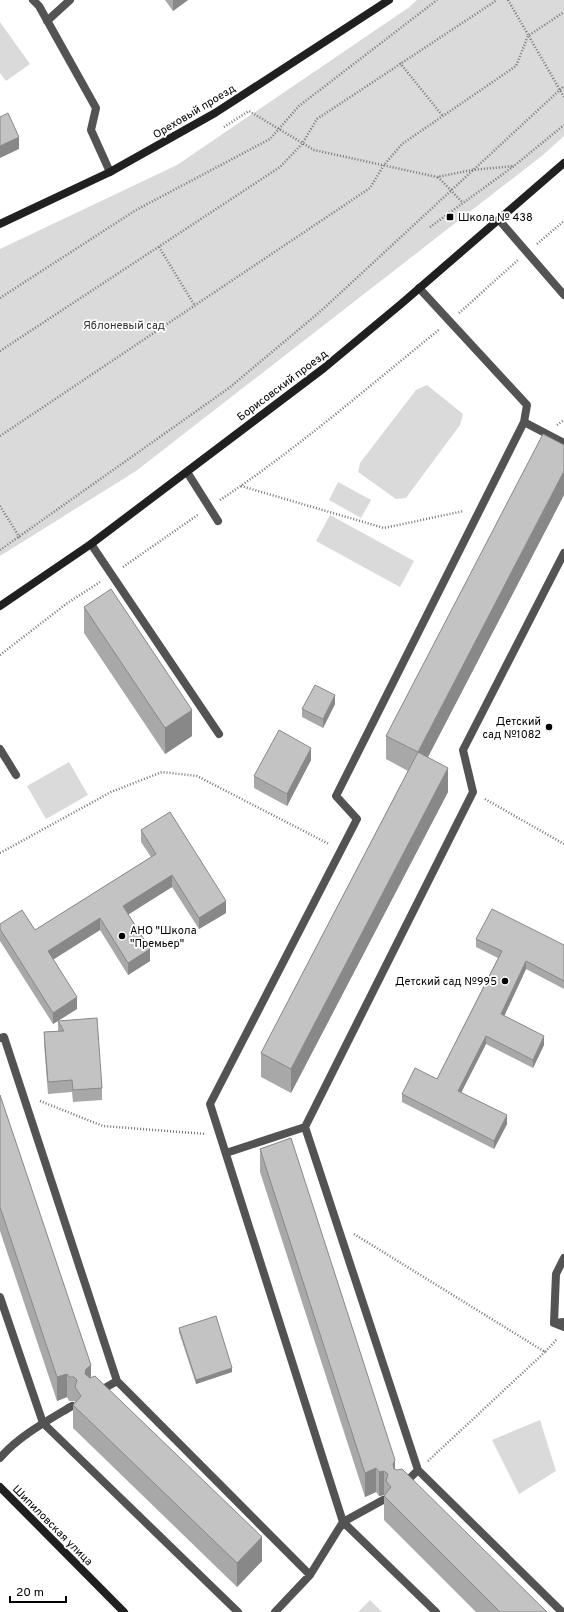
<svg xmlns="http://www.w3.org/2000/svg" width="564" height="1612" font-family="Overpass,sans-serif">
<style>
.green{fill:#dadada}
.lines{fill:none;stroke-linecap:round;stroke-linejoin:round}
.path{stroke:#757575;stroke-width:2.5;stroke-dasharray:1 2;stroke-linecap:butt}
.lane{stroke:#535353;stroke-width:8}
.secondary{stroke:#202020;stroke-width:8}
.wall{fill:#a8a8a8}
.shaded-wall{fill:#888}
.building{fill:#c3c3c3;stroke:#888}
.poi-dot{fill:#000;stroke:#fff;stroke-width:1.5}
.labels{text-anchor:middle;stroke-width:3.5;stroke-linejoin:round;paint-order:stroke}
.street-label{font-size:11px;fill:#000;stroke:#fff}
.poi-label{font-size:11px;fill:#000;stroke:#fff;text-anchor:start}
.park-label{font-size:11px;fill:#313131;stroke:#fff}
</style>
<rect width="100%" height="100%" fill="#fff"/>
<path class="green" d="M417 0H564V136L543 155 136 471 0 556V249L177 165 408 8Z
M0 22 30 64 6 81 0 73Z
M427 385 463 414 460 425 406 498 396 499 358 472 360 463 416 390Z
M338 482 371 500 361 518 329 500Z
M330 515 414 561 400 587 316 541Z
M69 762 88 795 46 819 27 786Z
M540 1420 556 1471 519 1494 492 1440Z
M370 1600 382 1612H358Z"/>
<g class="lines">
<path class="path" d="M508 0 564 97
M400 63 442 115
M224 127 249 111 314 150 437 177 472 170 514 166
M438 177 463 203
M430 227 514 166 564 125
M537 244 564 221
M159 247 195 306
M0 298 136 210 270 139 299 106 437 0
M459 313 518 260
M0 351 280 167 302 144 317 119 497 0
M557 425 564 420
M0 436 370 188 384 165 402 144 516 66 528 36 564 12
M241 486 384 528 464 511
M220 500C297 449 368 387 440 329
M0 506 20 538
M0 550 229 388 322 310 564 86
M123 567 199 514
M0 655 66 604 100 582
M485 799 564 844
M0 853 111 792 162 772 197 776 329 844
M40 1101 103 1126 206 1134
M354 1234 545 1352 557 1339
M428 1461 545 1352"/>
<path class="lane" d="M33 0 39 6 96 108 91 130 110 172
M47 21 70 0
M499 220 564 295
M419 288 527 405 524 422 336 796 357 819 210 1104 343 1522 436 1612
M524 422 564 443
M187 472 218 521
M91 544 219 734
M0 749 16 775
M0 1038 4 1037 117 1381 310 1575
M305 1127 418 1470 562 1612
M226 1153 305 1127 473 792 463 750 564 553
M0 1297 43 1423 238 1612
M564 1322 554 1323 564 1327
M554 1323 556 1274 564 1258
M98 1392 117 1381
M0 1458C19 1436 47 1421 72 1406
M403 1485 418 1470
M275 1612 310 1575 343 1522 383 1500"/>
<path class="secondary" d="M0 224 110 172 215 113 389 0
M0 606 91 544 324 368 401 304 564 163
M0 1487 124 1612"/>
</g>
<path class="wall" d="M165 0H188L173 11Z
M564 495 428 757 448 792 291 1093 261 1077V1053L408 771 386 759V736Z
M84 607 192 736 165 754 84 633Z
M335 704 323 728 302 717V709Z
M311 760 287 806 254 788V776Z
M141 830 226 913 199 929 172 887 128 914 150 961 128 975 100 930 53 959 77 1009 53 1024 0 941V924L35 930 151 857 141 842Z
M476 939 564 945V989L526 969 504 1016 544 1045 533 1068 486 1044 461 1092 507 1124 494 1149 402 1102V1094L437 1079 498 958 476 947Z
M58 1021 102 1088V1100L73 1102 72 1092 48 1094 44 1044V1032L58 1031Z
M0 1095 91 1377 262 1561 237 1587 73 1428V1405L75 1402 74 1401H69L67 1397 57 1401 0 1231Z
M260 1149 395 1469 547 1612H476L384 1520V1495L379 1496 376 1492 365 1497 260 1172Z
M179 1328 232 1372 196 1384 179 1332Z"/>
<path class="shaded-wall" d="M173 0H188L173 11Z
M19 137V149L0 158V146Z
M564 471V495L418 776V752Z
M335 695V704L323 728V719Z
M192 710V736L165 754V728Z
M311 748V760L287 806V794Z
M448 768V792L291 1093V1069Z
M172 875V887L123 918V906Z
M226 901V913L199 929V918Z
M100 918V930L48 963V951Z
M150 949V961L128 975V963Z
M526 961V969L501 1023V1014Z
M77 997V1009L53 1024V1013Z
M486 1036V1044L458 1099V1091Z
M544 1036V1045L533 1068V1060Z
M507 1115V1124L494 1149V1141Z
M91 1365V1389L85 1374 86 1369Z
M232 1368V1372L196 1384V1380Z
M67 1374V1397L57 1401V1377Z
M395 1460V1484L393 1464Z
M376 1468V1492L365 1497V1473Z
M384 1471V1495L379 1496V1472Z
M262 1537V1561L237 1587V1563Z"/>
<path class="building" d="M8 113 19 137 0 146V117Z
M543 434 564 445V471L418 752 386 736Z
M111 589 192 710 165 728 84 607Z
M315 685 335 695 323 719 302 709Z
M279 730 311 748 287 794 254 776Z
M418 752 448 768 291 1069 261 1053Z
M170 812 226 901 199 918 172 875 123 906 150 949 128 963 100 918 48 951 77 997 53 1013 0 929V924L22 910 35 930 156 854 141 830Z
M492 909 564 945V981L526 961 501 1014 544 1036 533 1060 486 1036 458 1091 507 1115 494 1141 402 1094 415 1068 437 1079 502 951 476 939Z
M97 1018 102 1088 73 1090 72 1080 48 1082 44 1032 64 1031 58 1021Z
M0 1095 91 1365 86 1369 85 1374 90 1378 95 1376 262 1537 237 1563 73 1405 81 1396 75 1387 77 1380 74 1377H69L67 1374 57 1377 0 1207Z
M291 1138 395 1460 393 1464 394 1469 397 1470 402 1469 547 1612H500L384 1496 391 1487 386 1481 388 1474 384 1471 379 1472 376 1468 365 1473 260 1149Z
M216 1316 232 1368 196 1380 179 1328Z"/>
<g class="poi-dot">
<rect x="446" y="213" width="8" height="8" rx="2"/>
<circle cx="549" cy="727" r="4"/>
<circle cx="122" cy="936" r="4"/>
<circle cx="505" cy="981" r="4"/>
</g>
<g class="labels">
<g class="street-label">
<text transform="translate(194 111) rotate(-31)" y="4">Ореховый проезд</text>
<text transform="translate(282 385) rotate(-37)" y="4">Борисовский проезд</text>
<text transform="translate(53 1525) rotate(45)" y="4">Шипиловская улица</text>
</g>
<g class="poi-label">
<text x="458" y="221">Школа № 438</text>
<text x="541" y="725" text-anchor="end">Детский<tspan x="541" dy="13">сад №1082</tspan></text>
<text x="130" y="934">АНО "Школа<tspan x="130" dy="13">"Премьер"</tspan></text>
<text x="497" y="985" text-anchor="end">Детский сад №995</text>
</g>
<g class="park-label">
<text x="124" y="329">Яблоневый сад</text>
</g>
</g>
<path d="M10 1596v6h56v-6" fill="none" stroke="#000000" stroke-width="2"/>
<text x="16" y="1596" font-size="12" fill="#000000" stroke="#ffffff" stroke-width="3" paint-order="stroke">20 m</text>
</svg>
